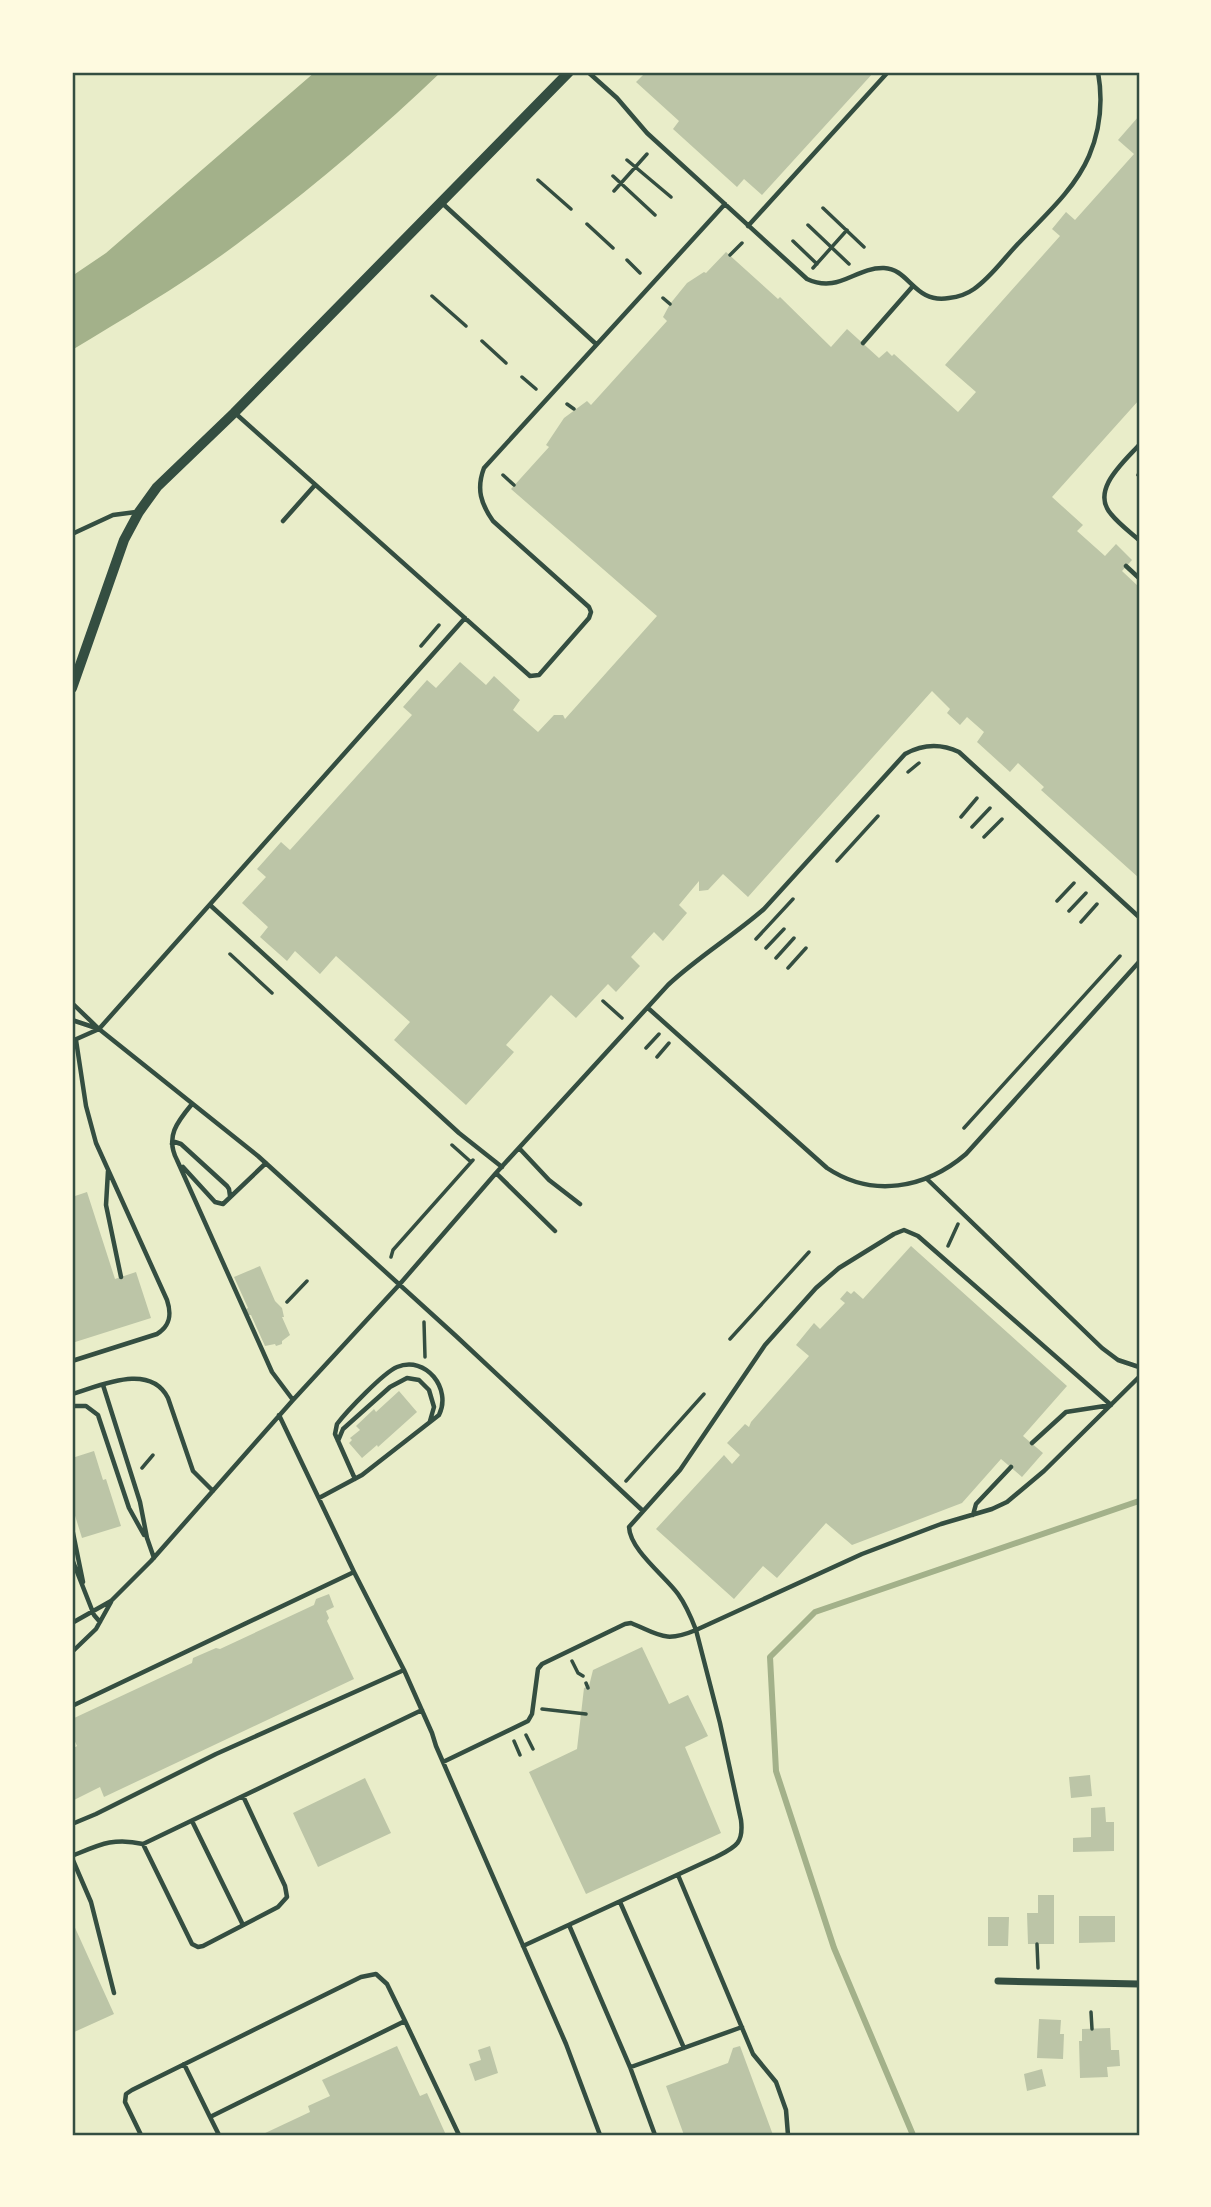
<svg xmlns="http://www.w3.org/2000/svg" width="1211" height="2207" font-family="'Space Grotesk',sans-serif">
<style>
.water{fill:#a3b18a}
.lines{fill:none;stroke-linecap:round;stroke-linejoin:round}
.stream{stroke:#a3b18a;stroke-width:6}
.building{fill:#bcc5a7}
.path{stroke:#344e41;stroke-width:3.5}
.service{stroke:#344e41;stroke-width:4.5}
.minor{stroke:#344e41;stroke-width:7}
.tertiary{stroke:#344e41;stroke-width:10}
.neatline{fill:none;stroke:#344e41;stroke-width:2.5}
</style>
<rect width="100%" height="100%" fill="#e9edc9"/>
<path class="water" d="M315 72H441C377 133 309 191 237 244 185 283 128 316 72 350V276L106 253Z"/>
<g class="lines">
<path class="stream" d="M913 2135 834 1948 776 1771 770 1657 815 1612 1139 1501"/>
</g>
<path class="building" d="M646 72H874L762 195 744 179 737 187 673 129 679 121 636 82Z
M1139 116V400L1052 497 1083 525 1077 531 1105 556 1116 544 1132 560 1122 571 1139 587V878L1041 790 1044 787 1018 763 1010 772 977 742 984 732 967 717 960 725 947 713 950 709 932 691 748 897 723 874 708 890 699 891V881L679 905 687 913 663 941 654 932 631 957 640 966 616 992 608 984 576 1018 551 995 506 1045 514 1052 466 1105 394 1040 410 1022 336 956 320 974 295 951 287 961 260 937 268 927 242 903 266 877 257 869 281 842 290 850 412 715 403 707 427 680 436 688 460 662 486 685 494 676 520 700 513 710 538 732 554 715H563L565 719 657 616 511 489 549 447 546 445 564 418 587 401 591 405 667 321 663 317 670 304 687 283 704 272 706 273 726 252 778 299 780 297 831 347 847 329 879 358 887 351 892 356 894 354 958 412 976 392 945 365 1060 236 1052 229 1066 212 1075 220 1134 154 1118 140Z
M87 1192 115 1279 136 1272 151 1318 72 1343V1197Z
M911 1246 1067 1386 1023 1436 1043 1453 1022 1477 1001 1459 962 1503 852 1545 826 1523 777 1578 763 1566 734 1599 656 1529 724 1455 732 1464 740 1455 727 1443 745 1424 749 1427 751 1422 809 1356 796 1345 814 1323 820 1329 845 1303 840 1299 847 1291 851 1294 854 1291 863 1299Z
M260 1266 275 1301 282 1308 284 1317H282L290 1335 282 1341V1344L276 1346 275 1344 265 1346 251 1315H248L246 1309 248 1308 234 1277Z
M399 1391 417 1412 378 1447 377 1445 362 1458 349 1443 352 1440 350 1438 360 1430 356 1426 374 1409 376 1412Z
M94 1451 103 1480 106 1479 121 1526 82 1538 72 1506V1458Z
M329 1594 334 1607 326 1611 329 1618 327 1621 354 1679 104 1797 100 1787 72 1801V1749L77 1746 72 1735V1719L192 1663 193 1658 216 1648 220 1649 314 1605 316 1599Z
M642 1647 669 1704 688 1695 708 1736 685 1747 721 1833 586 1894 529 1772 577 1749 584 1688 589 1686 593 1670Z
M1090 1775 1092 1796 1071 1798 1069 1777Z
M365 1778 391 1833 318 1867 293 1813Z
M1105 1807 1106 1822H1114V1851L1073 1852V1838L1091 1837V1808Z
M1038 1895H1054V1944H1028L1027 1913H1038Z
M1079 1916H1115V1942L1079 1943Z
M988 1917H1009L1008 1946H988Z
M72 1921 114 2014 72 2033Z
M1039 2019 1061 2020 1060 2034H1064L1063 2059 1037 2058Z
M1110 2028 1111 2050H1119L1120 2066 1107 2067 1108 2077 1080 2078 1079 2041H1082V2029Z
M397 2046 420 2096 427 2093 446 2135H261L310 2112 308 2106 330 2096 322 2080Z
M490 2046 498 2073 475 2081 469 2064 481 2060 478 2050Z
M740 2046 773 2135H684L666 2086 728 2063 733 2048Z
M1042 2069 1046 2086 1027 2091 1024 2074Z"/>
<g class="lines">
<path class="path" d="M627 160 671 197
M613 176 655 215
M538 180 571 209
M614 191 647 154
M823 208 864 247
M587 224 613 248
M808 225 849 264
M793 241 817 264
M730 255 742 243
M627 260 640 273
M813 268 847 230
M432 296 466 326
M663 298 670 304
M482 341 506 363
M522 377 536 389
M567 404 574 409
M503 475 514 485
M1138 475 1139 473
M421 646 439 625
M908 772 919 763
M961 817 977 798
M972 827 990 808
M984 837 1002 819
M837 861 878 816
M1057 901 1074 883
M1069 911 1086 893
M1081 922 1097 904
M756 939 793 899
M766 948 784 929
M230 954 272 993
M776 958 794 938
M788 968 806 948
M603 1001 622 1018
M646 1048 659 1034
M657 1057 669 1043
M964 1128 1120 956
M452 1145 471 1162
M948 1246 958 1224
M391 1257 393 1250 473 1160
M287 1302 307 1281
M424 1322 425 1357
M730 1339 809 1252
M142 1468 153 1455
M626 1481 704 1394
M572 1661 578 1673 583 1676
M586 1683 588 1688
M542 1709 586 1714
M526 1735 533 1749
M514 1741 520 1755
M1037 1944 1038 1968
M1091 2012 1092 2029"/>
<path class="service" d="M588 72 617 98 647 133 807 279C839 294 855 267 884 268 910 269 914 304 949 298 958 297 967 294 974 289 990 278 1002 261 1015 247 1041 219 1074 191 1089 156 1100 130 1103 100 1098 72
M442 203 596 344
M748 226 888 72
M863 343 913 286
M235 413 530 676 539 675 589 618 591 612 589 607 493 521C481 504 476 489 484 468L725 204
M1139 445C1124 462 1090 490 1111 514 1119 524 1130 532 1139 540
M283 521 315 485
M72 534 113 515 136 512
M1126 566 1139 578
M210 905 459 1133 502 1167
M72 1003 99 1029 258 1156 456 1336 643 1511
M648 1008 827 1168C872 1198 925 1189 966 1154L1139 962
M72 1020 99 1029
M72 1041 99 1029 465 618
M172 1144 175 1142 181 1144 227 1186 229 1189 230 1196
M519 1148 549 1180 580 1204
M177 1160 272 1372 293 1400
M177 1160C165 1137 177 1122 192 1104
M183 1167 215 1202 223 1204 266 1163
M108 1171 106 1205 121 1277
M496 1173 555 1231
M927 1179 1102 1348 1118 1360 1139 1367
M72 1361 157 1334C170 1326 172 1315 167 1300L96 1143 86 1106 76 1040
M103 1385 140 1502 147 1538 154 1558
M72 1394C100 1386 150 1362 168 1398L193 1471 213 1491
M72 1406H86L98 1415 129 1508 144 1535
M279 1415 354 1572 404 1670 432 1733 436 1746 566 2044 600 2135
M338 1441 343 1429 390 1387 407 1378 419 1380 429 1390 434 1407 430 1421
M1032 1443 1066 1412 1111 1405
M319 1498 362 1475 439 1415C452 1389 426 1355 397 1367 383 1373 347 1411 337 1424L335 1434 355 1479
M973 1515 976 1504 1011 1467
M72 1528 83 1582
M72 1559 94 1615 100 1622
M72 1623 111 1601 151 1561 293 1400 399 1285 496 1173 668 985C698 957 733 936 764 909L905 754C923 744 940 743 959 752L1139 917
M72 1652 96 1629 111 1602
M72 1706 354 1572
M443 1762 528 1721 532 1714 538 1669 542 1664 625 1624 631 1623C660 1635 665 1643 696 1630 691 1617 686 1605 678 1594 665 1576 630 1550 629 1527L680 1470 765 1345 816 1288 839 1268 894 1234 904 1230 918 1236 1111 1405
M192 1821 243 1925
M72 1824 96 1814 216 1754 404 1670
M143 1844 192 1944 198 1947 203 1946 278 1907 287 1897 285 1886 243 1796
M72 1856C99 1845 113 1837 143 1844L422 1710
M72 1858 91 1902 114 1993
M678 1875 753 2054 776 2082 786 2110 788 2135
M620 1902 684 2048
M569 1925 630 2067 655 2135
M523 1946 716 1857C735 1847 744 1844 741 1820L720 1723 696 1630 862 1554 941 1524 992 1509 1007 1502 1044 1471 1139 1377
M184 2064 210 2117
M631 2067 742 2027
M141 2135 125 2102 126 2094 132 2090 361 1977 376 1974 387 1984 405 2021
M219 2135 210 2117 405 2021 459 2135"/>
<path class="minor" d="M998 1981 1139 1984"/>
<path class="tertiary" d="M72 688 124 540 139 512 157 487 234 413 569 72"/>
</g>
<rect width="1211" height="2207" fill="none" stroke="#fefae0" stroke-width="147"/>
<rect x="74" y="74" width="1064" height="2060" class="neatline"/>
</svg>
